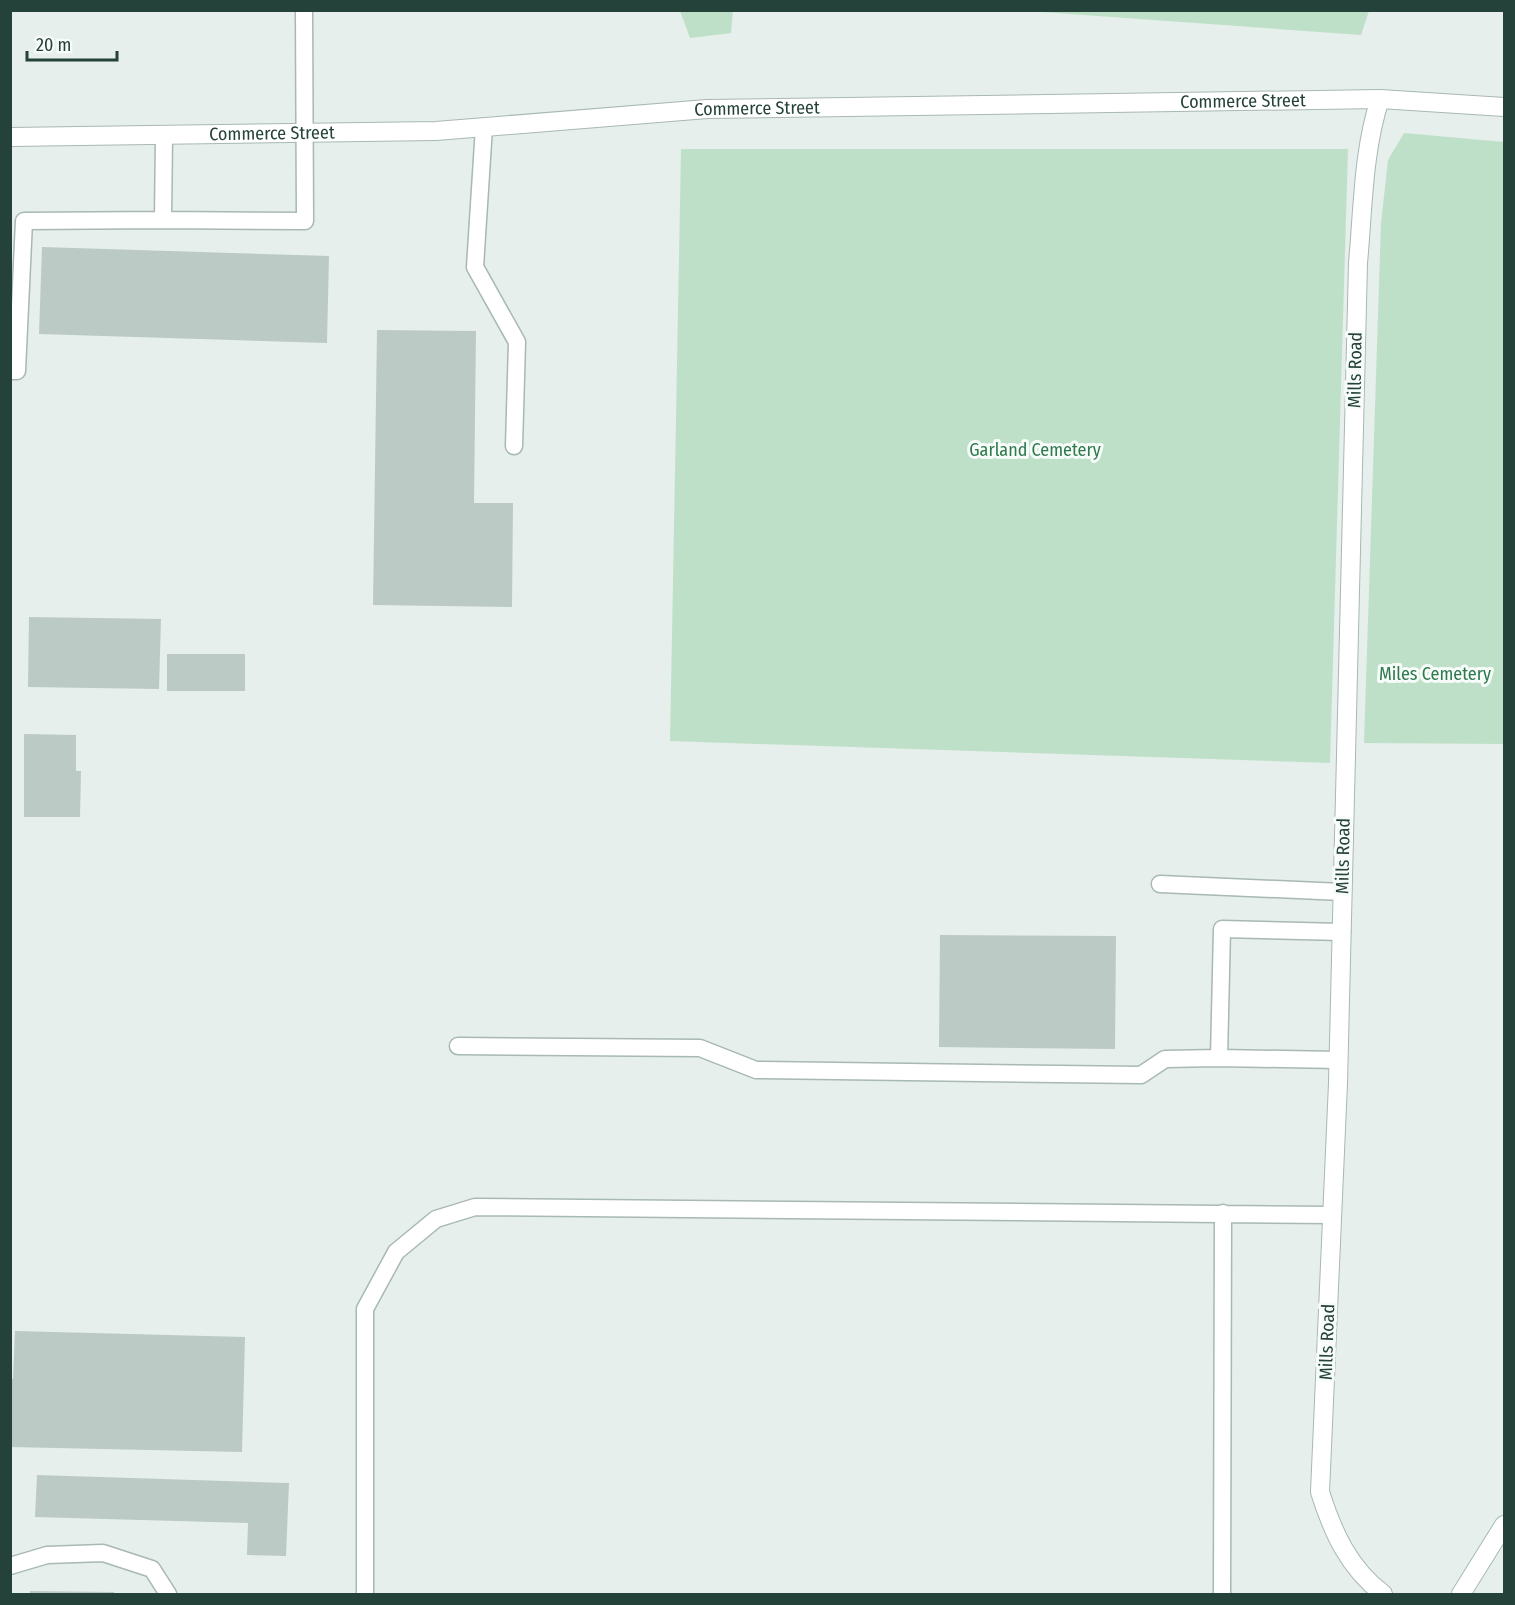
<svg xmlns="http://www.w3.org/2000/svg" width="1515" height="1605" font-family="'Fira Sans Condensed',sans-serif">
<style>
.green{fill:#bfe0c8}
.building{fill:#bbcac4}
.lines{fill:none;stroke-linecap:round;stroke-linejoin:round}
.service-casing{stroke:#a8b8b2;stroke-width:19}
.minor-casing{stroke:#a8b8b2;stroke-width:20}
.tertiary-casing{stroke:#a8b8b2;stroke-width:20}
.secondary-casing{stroke:#a4bbb3;stroke-width:20}
.service{stroke:#fff;stroke-width:16}
.minor{stroke:#fff;stroke-width:18}
.tertiary{stroke:#fff;stroke-width:18}
.secondary{stroke:#fff;stroke-width:18}
.labels{text-anchor:middle;stroke-width:6;stroke-linejoin:round;paint-order:stroke}
.street-label{font-size:18px;fill:#24423a;stroke:#f7fbf9}
.park-label{font-size:18px;fill:#2d7a4b;stroke:#f7fbf9}
</style>
<rect width="100%" height="100%" fill="#e6efeb"/>
<path class="green" d="M680 11H733L731 33 690 38Z
M1028 11 1369 10V11L1361 35Z
M1404 133 1504 142V744L1364 743 1381 223 1388 160Z
M681 149H1348L1330 763 670 741Z"/>
<path class="building" d="M42 247 329 256 327 343 39 334Z
M377 330 476 331 474 503H513L512 607 373 605Z
M29 617 161 619 159 689 28 687Z
M167 654H245V691H167Z
M24 734 76 735V771H81L80 817H24Z
M940 935 1116 936 1115 1049 939 1047Z
M15 1331 245 1337 242 1452 10 1447V1379H13Z
M37 1475 289 1483 286 1556 247 1555 248 1523 35 1517Z
M30 1591 114 1592V1594H30Z"/>
<g class="lines">
<defs>
<path id="service" d="M484 127 475 267 517 342 514 446
M164 135 163 220 305 221 304 10
M10 371H17L24 221 163 220
M1160 884 1342 892
M458 1046 700 1048 756 1070 1141 1075 1165 1059 1219 1058
M1338 1060 1219 1058 1222 929 1342 932
M10 1566 47 1555 103 1553 152 1569 168 1594
M365 1594V1309L396 1252 436 1219 475 1207 1332 1215
M1222 1594 1223 1213"/>
<path id="minor" d="M1380 99C1363 150 1363 209 1358 263L1338 1083 1320 1492C1333 1533 1349 1568 1383 1594"/>
<g id="tertiary">
<path id="s1" d="M10 137 436 131 707 109 1380 99 1504 107"/>
</g>
<path id="secondary" d="M1461 1594 1504 1525"/>
</defs>
<use href="#service" class="service-casing"/>
<use href="#minor" class="minor-casing"/>
<use href="#tertiary" class="tertiary-casing"/>
<use href="#secondary" class="secondary-casing"/>
<use href="#service" class="service"/>
<use href="#minor" class="minor"/>
<use href="#tertiary" class="tertiary"/>
<use href="#secondary" class="secondary"/>
</g>
<g class="labels">
<g class="street-label">
<text dy="6" stroke="none"><textPath href="#s1" startOffset="1234">Commerce Street</textPath></text>
<text dy="6" stroke="none"><textPath href="#s1" startOffset="748">Commerce Street</textPath></text>
<text dy="6" stroke="none"><textPath href="#s1" startOffset="262">Commerce Street</textPath></text>
<text transform="translate(1355 370) rotate(-89)" y="6">Mills Road</text>
<text transform="translate(1343 856) rotate(-89)" y="6">Mills Road</text>
<text transform="translate(1327 1342) rotate(-88)" y="6">Mills Road</text>
</g>
<g class="park-label">
<text x="1035" y="456">Garland Cemetery</text>
<text x="1435" y="680">Miles Cemetery</text>
</g>
</g>
<rect width="1515" height="1605" fill="none" stroke="#24423a" stroke-width="24"/>
<path d="M27 51v9h90v-9" fill="none" stroke="#24423a" stroke-width="3"/>
<text x="36" y="51" font-size="18" fill="#24423a" stroke="#f7fbf9" stroke-width="4.5" paint-order="stroke">20 m</text>
</svg>
